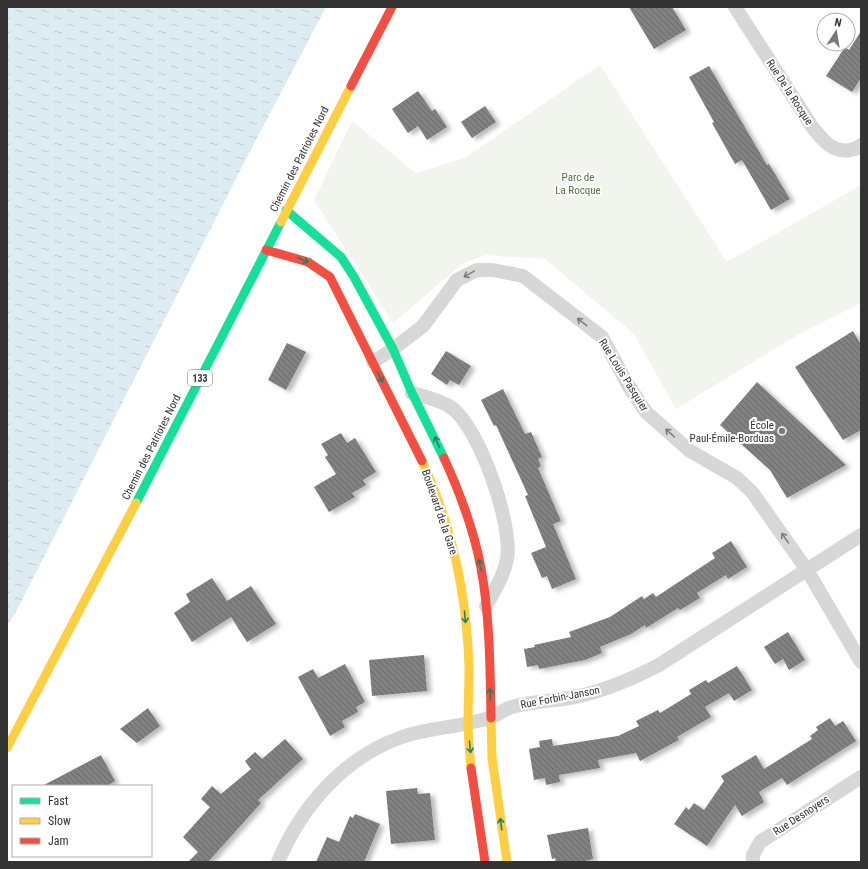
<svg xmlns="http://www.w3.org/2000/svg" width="868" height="869" font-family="'Roboto Condensed',sans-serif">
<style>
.park{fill:#f1f5ed}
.water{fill:url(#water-ripples)}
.building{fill:url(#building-back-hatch);filter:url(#shadow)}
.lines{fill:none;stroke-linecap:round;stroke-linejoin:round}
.street{stroke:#d7d7d7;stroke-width:14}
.fast{stroke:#16e098;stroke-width:9}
.slow{stroke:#ffcf43;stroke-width:9}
.jam{stroke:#f24e42;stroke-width:9}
.oneway{stroke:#268160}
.oneway2{stroke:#7d7d7d}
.poi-dot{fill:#7a7a7a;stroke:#fff;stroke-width:1.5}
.labels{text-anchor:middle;stroke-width:4;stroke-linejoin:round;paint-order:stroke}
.shield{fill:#fff;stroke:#707070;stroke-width:1}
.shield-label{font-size:10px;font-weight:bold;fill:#333}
.street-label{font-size:11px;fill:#333;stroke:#fff}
.park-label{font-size:11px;fill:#56703f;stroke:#fff}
.poi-label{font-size:11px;fill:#333;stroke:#fff;text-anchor:end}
</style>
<defs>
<pattern id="water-ripples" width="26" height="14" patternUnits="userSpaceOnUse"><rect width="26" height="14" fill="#ddebf3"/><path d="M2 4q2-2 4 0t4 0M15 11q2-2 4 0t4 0" fill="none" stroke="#becad1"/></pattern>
<pattern id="building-back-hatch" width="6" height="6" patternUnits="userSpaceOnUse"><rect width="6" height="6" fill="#818181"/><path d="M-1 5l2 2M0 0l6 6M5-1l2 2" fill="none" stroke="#6a6a6a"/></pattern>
<filter id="shadow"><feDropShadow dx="4.5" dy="2.5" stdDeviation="2" flood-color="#0004"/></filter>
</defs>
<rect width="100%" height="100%" fill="#fff"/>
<path class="park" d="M600 65 727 262 861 185V303L799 334 676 409 634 334 545 259 486 255 462 264 393 323 314 200 352 121 416 173 465 158Z"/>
<path class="water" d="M7 7H326L246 159 16 612 7 625Z"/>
<path class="building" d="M629 7H672L686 30 654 49Z
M861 31V78L852 92 826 76 845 47 849 50Z
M709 66 767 165 769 164 790 199 771 210 742 160 735 164 712 123 714 122 689 77Z
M418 91 432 111 435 109 447 127 427 140 418 126 408 133 392 109Z
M485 106 496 122 472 138 461 122Z
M853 331 861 345V430L843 440 795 367Z
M287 343 306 352 286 390 268 380Z
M446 351 471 366 459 385 450 380 447 385 431 374Z
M757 382 846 465 787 498 770 470 720 425Z
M503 389 525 434 531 432 542 457 538 459 541 466 538 468 561 521 553 524 576 579 552 589 547 576 542 578 531 553 546 547 525 496 528 495 496 425 494 426 481 400Z
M341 433 347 443 355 438 376 472 363 480 366 485 352 493 355 497 329 512 314 487 336 474 325 457 328 455 321 444Z
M731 541 747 567 728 579 726 575 697 593 700 598 680 610 678 608 646 628 645 625 631 634 600 647 602 653 585 660 539 669 538 665 527 667 524 649 535 647 534 645 571 637 569 632 610 617 642 596 644 599 653 593 656 597 715 558 712 553Z
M212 578 227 601 251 586 276 624 247 642 231 617 192 642 174 613 190 602 186 594Z
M788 632 805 660 789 670 783 659 775 664 764 647Z
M424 655 427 691 372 696 369 660Z
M345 664 365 702 356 707 358 712 342 721 345 727 330 736 298 677 313 669 318 678Z
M737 666 752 690 734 701 729 693 705 707 711 717 677 737 679 740 640 761 636 753 598 760 600 768 559 775 560 782 546 785 545 778 534 780 529 749 540 747 539 741 552 739 553 746 618 736 639 726 636 721 658 710 660 713 691 694 689 690 706 680 708 683Z
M148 708 160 726 137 743 120 729Z
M830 718 835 726 843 721 856 741 787 785 782 778 759 792 764 802 742 816 735 805 707 846 674 824 686 807 689 810 694 803 704 810 724 781 721 776 756 755 764 769 812 739 810 736 818 730 816 727Z
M285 739 303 759 258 800 261 803 208 862H188L198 852 183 837 210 807 201 799 212 786 221 794 251 769 245 761 255 752 262 759Z
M101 755 115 781 107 786H42Z
M417 788 418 794 430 793 435 840 391 844 386 791Z
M355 814 380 824 364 862H316L327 837 339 842 350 816 353 818Z
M588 828 593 859 585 861V862H556L555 858 552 859 547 835Z"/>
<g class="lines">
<path class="street" d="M735 7 813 128C823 140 832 153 850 150 855 149 857 149 861 145
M373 362 393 349 423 326 457 280 477 270H493L523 276 602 337 628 385 646 412 690 451 737 478 752 492 807 570 861 662
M412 393C425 397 441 400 452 408 480 429 513 525 507 559 504 576 494 591 486 606
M278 862C301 807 344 757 402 737 424 729 447 728 470 723 476 721 484 720 490 718 498 715 504 709 512 707 532 701 554 701 575 697 604 691 632 679 659 665L861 535
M753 862V855L760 842 861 777"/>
<path class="fast" d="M286 210 341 257 354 277 393 349 412 393 444 458
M136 503 281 222"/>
<path class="slow" d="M281 222 351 86
M422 461C452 525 467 597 469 668 469 686 468 704 468 722 468 738 470 753 471 768
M491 718 492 758 507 862
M7 748 136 503"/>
<path class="jam" d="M351 86 392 7
M266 250 308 262 330 277 422 461
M444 458C460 493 474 530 481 568 490 617 490 668 491 718
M471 768 485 862"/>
</g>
<defs><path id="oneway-shaft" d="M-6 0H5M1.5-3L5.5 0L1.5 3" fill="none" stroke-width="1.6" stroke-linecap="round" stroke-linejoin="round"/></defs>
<g class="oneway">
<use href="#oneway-shaft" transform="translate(303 260) rotate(24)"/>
<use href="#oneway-shaft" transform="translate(380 377) rotate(64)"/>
<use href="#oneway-shaft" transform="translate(437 442) rotate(-114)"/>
<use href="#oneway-shaft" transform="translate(480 565) rotate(-103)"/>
<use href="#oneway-shaft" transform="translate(465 617) rotate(85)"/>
<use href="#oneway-shaft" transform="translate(490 694) rotate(-91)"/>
<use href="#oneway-shaft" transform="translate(470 747) rotate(85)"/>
<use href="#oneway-shaft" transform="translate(501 824) rotate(-98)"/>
</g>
<g class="oneway2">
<use href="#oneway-shaft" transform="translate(469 274) rotate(151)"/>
<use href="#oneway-shaft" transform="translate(582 322) rotate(-142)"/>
<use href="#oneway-shaft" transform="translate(670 433) rotate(-138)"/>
<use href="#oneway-shaft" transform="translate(785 538) rotate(-125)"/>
</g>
<circle class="poi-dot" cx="782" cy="431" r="4"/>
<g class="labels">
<rect class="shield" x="188" y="370" width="24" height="16" rx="3"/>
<g class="shield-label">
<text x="200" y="382">133</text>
</g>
<g class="street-label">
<text transform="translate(790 92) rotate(57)" y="4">Rue De la Rocque</text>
<text transform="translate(299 159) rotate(-63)" y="4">Chemin des Patriotes Nord</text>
<text transform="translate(624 375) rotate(58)" y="4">Rue Louis Pasquier</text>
<text transform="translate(151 447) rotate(-63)" y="4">Chemin des Patriotes Nord</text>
<text transform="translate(440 512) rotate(71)" y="4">Boulevard de la Gare</text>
<text transform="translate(560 697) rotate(-11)" y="4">Rue Forbin-Janson</text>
<text transform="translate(801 815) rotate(-33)" y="4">Rue Desnoyers</text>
</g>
<g class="park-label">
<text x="578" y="181">Parc de<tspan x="578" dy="13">La Rocque</tspan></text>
</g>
<g class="poi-label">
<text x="774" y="429">École<tspan x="774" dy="13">Paul-Émile-Borduas</tspan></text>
</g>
</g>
<rect width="868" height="869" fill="none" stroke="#333333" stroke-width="16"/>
<rect x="12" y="785" width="140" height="72" fill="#ffffff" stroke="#adadad"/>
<rect x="20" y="798" width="20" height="6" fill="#16e098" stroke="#adadad"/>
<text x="48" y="805" font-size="12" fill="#333333">Fast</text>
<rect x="20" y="818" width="20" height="6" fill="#ffcf43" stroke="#adadad"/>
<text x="48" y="825" font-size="12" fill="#333333">Slow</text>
<rect x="20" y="838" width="20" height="6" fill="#f24e42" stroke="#adadad"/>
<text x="48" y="845" font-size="12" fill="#333333">Jam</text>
<g transform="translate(836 32) rotate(12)"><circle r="19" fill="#ffffff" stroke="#adadad"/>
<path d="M0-3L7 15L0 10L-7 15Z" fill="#7a7a7a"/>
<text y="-6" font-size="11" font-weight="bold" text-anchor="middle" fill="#333333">N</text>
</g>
</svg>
